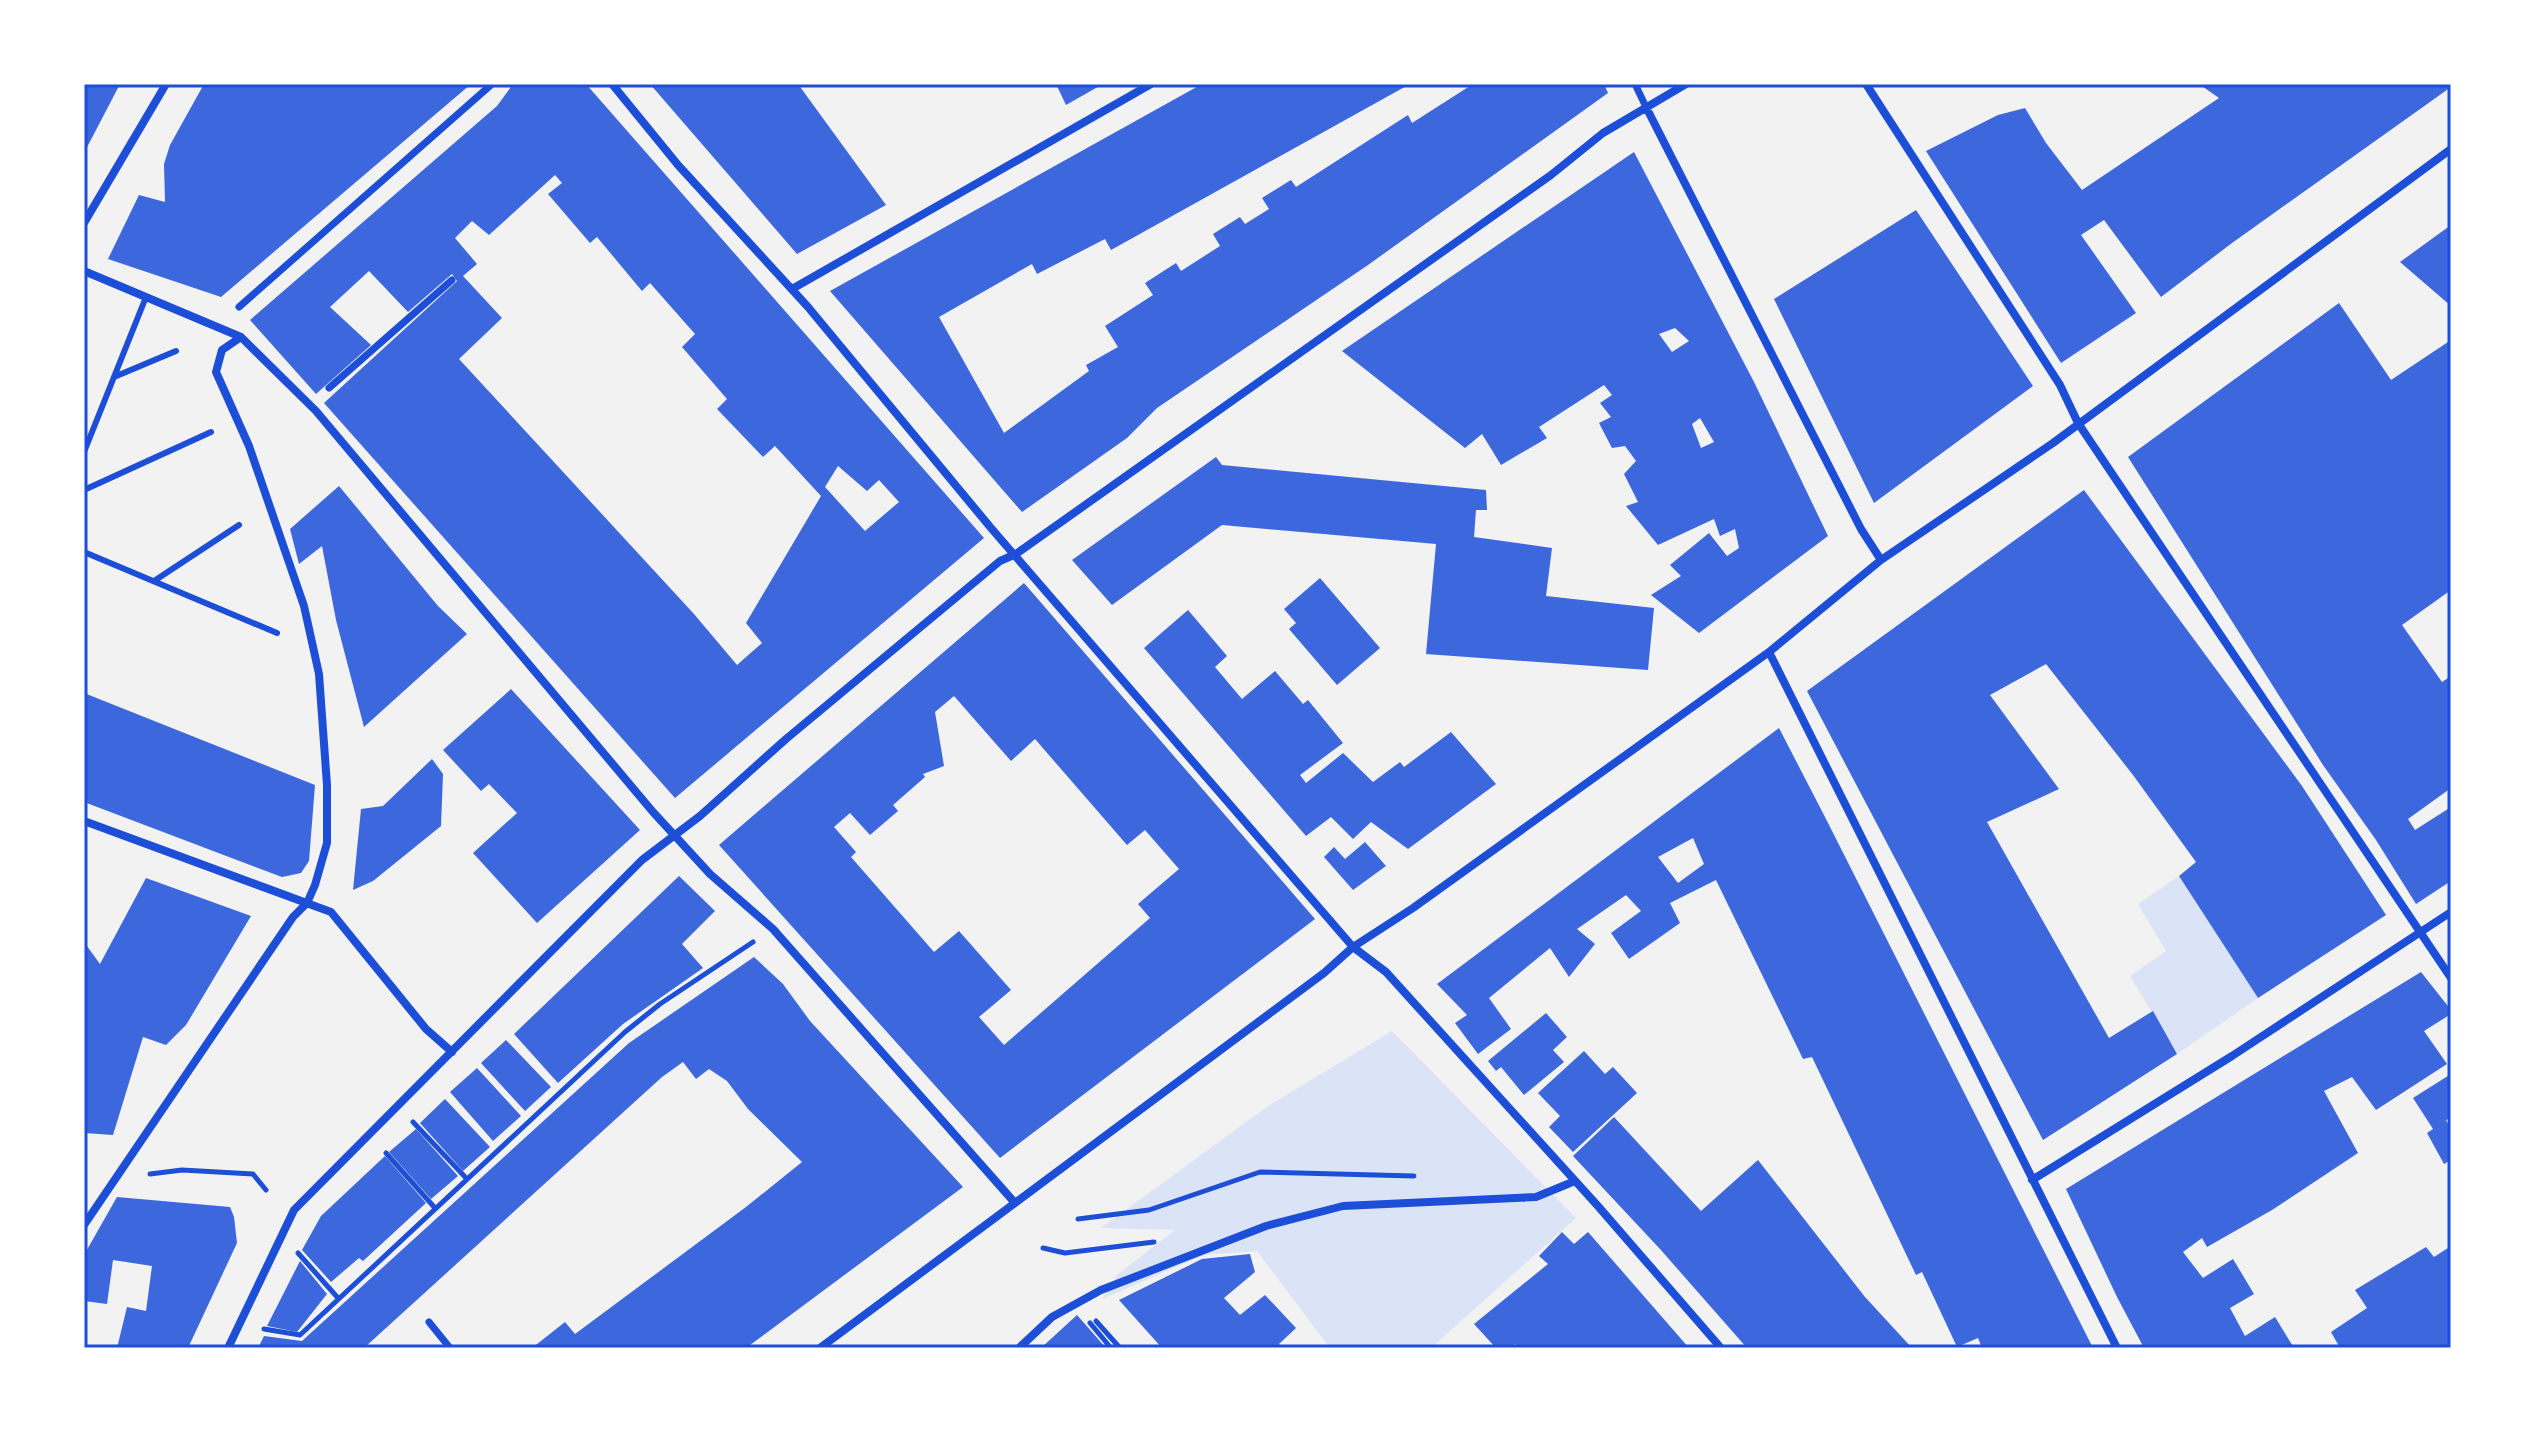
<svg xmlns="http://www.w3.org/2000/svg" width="2535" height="1432" font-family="Raleway,sans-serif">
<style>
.green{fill:#dbe4f7}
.building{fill:#3d67dc;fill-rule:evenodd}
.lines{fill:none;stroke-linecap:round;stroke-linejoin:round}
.path{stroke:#1d4ed8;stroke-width:5}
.service{stroke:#1d4ed8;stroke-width:6}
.pedestrian{stroke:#1d4ed8;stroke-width:7}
.minor{stroke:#1d4ed8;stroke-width:8}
.neatline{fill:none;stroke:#1d4ed8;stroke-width:3}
</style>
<rect width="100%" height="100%" fill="#f2f2f2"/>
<path class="green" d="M2179 876 2258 998 2177 1054 2130 976 2166 951 2138 904Z
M1392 1031 1576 1218 1431 1348H1330L1257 1251 1204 1255 1102 1299 1117 1275 1175 1230 1101 1228 1268 1106Z"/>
<path class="building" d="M84 84H120L84 153Z
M204 84H471L221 297 108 259 139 195 165 202 164 164 170 145Z
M513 84H586L984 538 675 798 324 403 457 281 452 274 408 312 369 271 330 307 371 345 316 394 250 320 497 106ZM555 175 562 183 548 194 590 243 597 237 642 291 650 283 695 334 682 347 727 399 717 409 763 457 775 446 821 496 746 623 762 643 737 665 694 614 459 359 502 318 463 276 477 264 455 238 472 221 489 235ZM838 466 867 491 879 480 899 502 865 531 825 487Z
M650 84H798L886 205 797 254Z
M1056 84H1103L1066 105Z
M1202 84H1410L1111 250 1105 239 1037 274 1032 264 939 317 1004 433 1089 371 1086 365 1118 347 1105 326 1153 295 1145 283 1176 263 1181 271 1220 246 1213 234 1240 217 1245 224 1269 209 1262 198 1291 180 1296 187 1408 115 1412 123 1473 84H1604L1608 93 1368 265 1157 408 1127 438 1022 512 830 291Z
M2199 84H2451V87L2232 243 2161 297 2104 220 2081 235 2136 313 2061 363 1926 151 1998 115 2025 108 2046 143 2082 190 2219 98Z
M1634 152 1754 382 1828 536 1699 633 1651 595 1681 576 1670 565 1709 533 1727 556 1739 548 1735 529 1720 536 1714 519 1658 545 1626 506 1638 502 1624 474 1636 461 1625 446 1612 448 1599 423 1611 417 1600 403 1612 395 1604 385 1539 427 1547 438 1501 465 1482 434 1465 448 1342 351ZM1675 328 1689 341 1672 352 1659 334ZM1700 418 1714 442 1701 448 1692 424Z
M1916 210 2033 386 1874 503 1774 299Z
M2451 225V306L2400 262Z
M2339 303 2391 380 2451 340V590L2402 625 2442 682 2451 676V788L2408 819 2415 830 2451 807V881L2416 904 2376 840 2323 765 2128 457Z
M1216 457 1222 465 1486 490 1487 510H1476L1474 537 1552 548 1546 596 1654 608 1648 670 1426 654 1436 544 1222 525 1112 605 1072 560Z
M339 486 438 606 467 634 364 727 336 620 322 546 299 564 290 529Z
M2084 490 2302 786 2386 915 2258 998 2179 876 2196 862 2133 775 2046 664 1990 695 2059 789 1987 822 2109 1038 2153 1011 2177 1054 2043 1140 1807 691Z
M1320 578 1380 648 1337 685 1289 629 1296 623 1284 609Z
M1024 583 1315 919 1000 1158 719 845ZM954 696 1011 761 1035 739 1127 845 1145 830 1179 869 1138 904 1150 918 1004 1045 979 1017 1011 990 959 931 934 952 851 857 856 852 834 827 850 813 870 835 898 811 893 805 925 777 923 774 944 766 935 712Z
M1188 610 1227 656 1215 667 1242 699 1275 671 1303 704 1308 700 1343 743 1300 775 1306 783 1343 753 1373 782 1400 762 1404 767 1451 732 1496 784 1408 849 1371 822 1353 839 1331 817 1306 836 1144 648Z
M511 689 640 830 537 923 473 853 517 813 489 784 481 791 443 750Z
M84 693 315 785 309 861 301 873 282 877 84 802Z
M1779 728 1826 819 2093 1348H1982L1978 1338 1957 1347 1922 1272 1916 1275 1812 1057 1803 1059 1716 880 1670 903 1680 923 1629 959 1611 933 1641 911 1626 895 1577 929 1595 944 1569 977 1550 948 1489 998 1511 1029 1478 1054 1455 1023 1467 1015 1437 984ZM1693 838 1704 864 1678 883 1658 857Z
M432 759 443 774 441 826 373 881 353 890 361 809 383 806Z
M1365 842 1386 866 1353 890 1324 857 1334 847 1345 859Z
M679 876 715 911 682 944 703 968 623 1024 558 1083 514 1034Z
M146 878 251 916 186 1025 166 1045 143 1037 113 1135 84 1133V942L100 964Z
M754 957 783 984 810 1021 963 1187 746 1348H532L565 1322 575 1334 746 1207 802 1162 748 1109 727 1081 709 1069 696 1079 683 1062 662 1077 364 1348H258L264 1336 302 1341 629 1043Z
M2421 972 2451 1010V1014L2424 1031 2447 1064 2376 1110 2352 1077 2324 1091 2358 1153 2272 1210 2207 1247 2202 1238 2183 1252 2203 1278 2233 1259 2254 1294 2230 1308 2245 1336 2275 1317 2294 1348H2144L2117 1297 2066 1189Z
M1546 1013 1567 1037 1553 1050 1564 1062 1524 1095 1501 1067 1496 1071 1488 1061Z
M506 1040 551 1087 525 1111 481 1063Z
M1584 1051 1605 1074 1613 1067 1637 1093 1573 1152 1549 1127 1560 1116 1538 1093Z
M477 1068 521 1116 493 1141 450 1092Z
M2451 1074V1118L2446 1120 2451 1130V1160L2444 1164 2427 1133 2433 1129 2413 1098Z
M445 1099 490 1147 463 1171 420 1123Z
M1614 1117 1701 1211 1758 1160 1865 1297 1912 1348H1747L1660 1249 1573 1156Z
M416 1129 458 1176 431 1199 389 1152Z
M385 1156 426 1203 363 1261 359 1258 331 1282 302 1250 321 1216Z
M117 1197 230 1207 234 1217 237 1243 188 1348H117L127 1307 146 1311 152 1266 113 1260 107 1304 84 1301V1255Z
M1562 1232 1574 1244 1588 1232 1689 1348H1518L1515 1344 1511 1348H1496L1474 1324 1548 1264 1539 1256Z
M2451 1246V1348H2340L2331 1332 2367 1308 2355 1290 2426 1247 2434 1257Z
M1250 1254 1255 1272 1224 1298 1240 1315 1265 1295 1296 1328 1279 1344 1283 1348H1162L1119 1300 1202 1259Z
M300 1261 327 1294 297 1332 267 1326Z
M1077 1315 1106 1348H1041Z"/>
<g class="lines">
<path class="path" d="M413 1122 467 1179
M386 1153 435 1208
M150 1174 182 1170 253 1174 266 1190
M1078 1219 1149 1210 1260 1172 1414 1176
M1043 1248 1065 1253 1154 1242
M298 1253 338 1298
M1096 1321 1120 1348
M1090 1323 1111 1348
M264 1329 300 1335 625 1032 660 1004 753 942"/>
<path class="service" d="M114 377 176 351
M84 452 146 297
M84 490 211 432
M84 552 277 633
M154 581 239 525"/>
<path class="pedestrian" d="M1635 84 1646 107
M239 307 492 84
M329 388 452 280
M429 1322 450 1348"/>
<path class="minor" d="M612 84 678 165 808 307 991 528 1353 947 1386 972 1597 1205 1721 1348
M1866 84 2060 385 2078 423 2451 978
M1646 107 1861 529 1881 560
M84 223 166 84
M84 271 241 337 316 411 653 812 710 874 773 929 1015 1203
M792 289 1151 84
M1769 652 2117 1348
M84 821 331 912 426 1029 452 1052
M2032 1180 2232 1056 2451 912
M84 1225 293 917 307 903 315 885 327 843V785L319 674 304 606 249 446 216 372 222 350 241 337
M228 1348 294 1210 642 860 700 816 786 739 1000 561 1016 554 1551 175 1603 133 1686 84
M820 1348 1324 973 1353 947 1413 908 1769 652 1881 560 2053 443 2451 149
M1019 1348 1052 1317 1101 1290 1266 1226 1343 1206 1536 1197 1575 1181"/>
</g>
<rect width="2535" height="1432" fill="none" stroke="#ffffff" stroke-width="172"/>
<rect x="86" y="86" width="2363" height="1260" class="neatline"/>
</svg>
